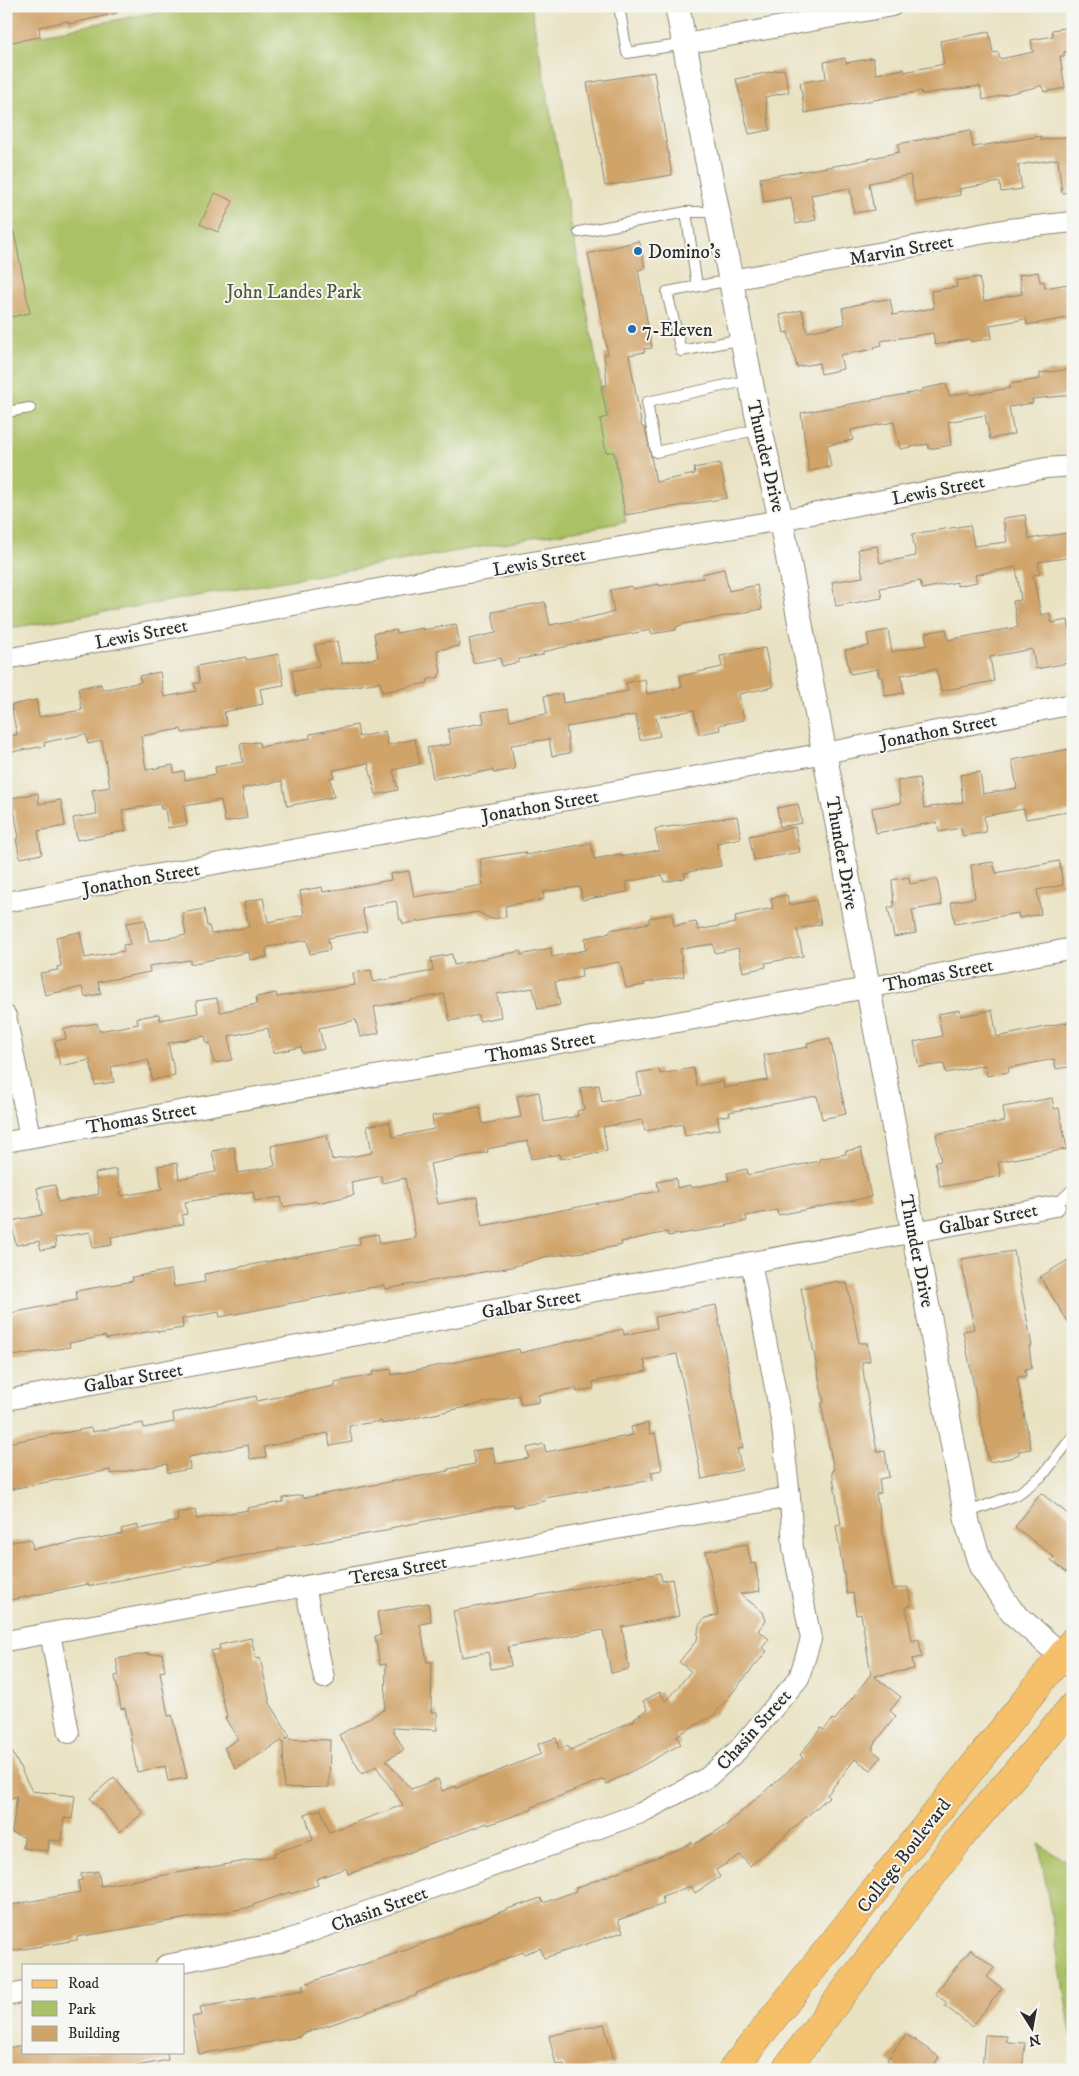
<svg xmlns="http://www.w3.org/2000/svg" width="1079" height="2076" font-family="'IM FELL DW Pica',serif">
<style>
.green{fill:#abc165;stroke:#6b7648}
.building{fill:#d0a367}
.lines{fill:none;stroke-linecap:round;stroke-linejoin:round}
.service-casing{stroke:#8a8676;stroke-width:12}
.minor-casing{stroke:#8a8676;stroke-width:22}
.tertiary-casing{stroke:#8a8676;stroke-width:26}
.primary-casing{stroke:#8a8676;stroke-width:29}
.service{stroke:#fff;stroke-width:10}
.minor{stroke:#fff;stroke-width:20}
.tertiary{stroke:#fff;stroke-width:24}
.primary{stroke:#f6c06b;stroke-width:28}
.poi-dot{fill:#1f6fb2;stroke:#f6f6f2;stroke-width:2}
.labels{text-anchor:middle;stroke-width:4;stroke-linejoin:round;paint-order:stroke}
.street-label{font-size:19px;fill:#2b2b2b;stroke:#f6f6f2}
.poi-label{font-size:19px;fill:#2b2b2b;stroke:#f6f6f2;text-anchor:start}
.park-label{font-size:19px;fill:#51583c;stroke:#f6f6f2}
</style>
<rect width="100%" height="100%" fill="#f6f6f2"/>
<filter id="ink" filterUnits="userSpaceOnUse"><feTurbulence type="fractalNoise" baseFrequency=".02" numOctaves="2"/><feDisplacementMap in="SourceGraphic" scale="10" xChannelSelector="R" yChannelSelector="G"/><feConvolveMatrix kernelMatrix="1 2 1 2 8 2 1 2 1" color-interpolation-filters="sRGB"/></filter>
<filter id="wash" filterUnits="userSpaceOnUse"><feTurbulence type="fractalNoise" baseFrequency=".0096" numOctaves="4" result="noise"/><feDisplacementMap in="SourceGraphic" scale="20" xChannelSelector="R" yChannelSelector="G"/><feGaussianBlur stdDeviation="1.12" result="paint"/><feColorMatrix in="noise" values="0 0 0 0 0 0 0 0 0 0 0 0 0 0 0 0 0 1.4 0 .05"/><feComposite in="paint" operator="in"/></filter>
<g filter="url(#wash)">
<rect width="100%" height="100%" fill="#e9e2c2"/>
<path class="green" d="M189 6H531L626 522 6 629V41Z
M1039 1844 1073 1865V2045Z"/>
<g id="blocks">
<path class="building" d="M6 6H116L117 13 69 24 68 21 39 27 40 37 6 43Z
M1071 27 1073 50 1064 52V56H1060L1065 88 1044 92 1042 86H1040L983 100 980 86 922 94 921 91 805 113 800 83 826 78 824 62 845 58 846 63 873 58 876 74 904 69V72L944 64 940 41 989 32 993 53 998 52 1000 59 1033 52 1031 40 1053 36 1052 30Z
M784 69 789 92 765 97 770 130 749 134 736 79Z
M654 72 672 175 605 186 587 83Z
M970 130 973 147 1041 136V140L1073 136V192L1062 193 1058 159 1018 165 1022 189 1001 192 1000 182 959 189 960 195 916 203 910 175 869 183 874 210 854 213 850 188 811 195 816 220 796 224 791 197 764 202 760 178 846 164 899 152 898 144Z
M215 193 233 201 218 232 200 224Z
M6 232H14L30 313 6 318Z
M638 241 640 243 645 268 638 270 652 348 644 349 645 352 629 355 642 428 645 427 656 482 695 474 694 468 720 463 727 498 625 515 614 452H606L600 419 607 417 601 386 607 385 604 354H608L588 254Z
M1038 272 1040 282 1044 281 1045 288 1068 284 1073 317 1027 325 1026 319 990 325 992 338 971 342 970 339 935 345 933 333 881 341 882 345 874 347 875 349 840 355 843 369 821 374 819 363 797 367 788 332 784 333 780 315 802 310 807 332 845 324 842 308 873 301 890 299 893 315 934 308 931 291 957 287 956 281 979 277 984 301 1022 294 1019 275Z
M1073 369V395L1032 399 1033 403 1009 407 1014 434 990 439 985 415 948 422 951 445 929 449 928 444 900 449 894 422 851 430 853 440 827 445 831 467 809 471 801 413 923 391 922 389 946 384 949 396 969 392 970 395 1010 388V384L1040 379V373Z
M1025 515 1029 539 1073 532V557L1038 562 1040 574 1033 575 1041 615 1050 613 1052 623 1068 620 1073 646V662L1036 669 1032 649 990 657 994 681 941 691 936 669 901 675 904 693 885 696 882 677H879L878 669 850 674 845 650 869 646 867 634 888 630 892 652 927 645 925 633 946 629 948 640 1018 627 1013 601 1021 600 1016 567 975 575 977 582 957 586V582L922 589 920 581 880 588 882 598 836 606 832 582 863 577 858 549 877 546 880 563 916 556 912 534 970 525 974 546 1007 542 1003 518Z
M724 569 729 591 757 585 762 609 684 624 676 627V630L651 634V630L581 643 543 652V655L519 659V662L502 666 500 658 473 663 469 639 496 633 492 612 545 602 550 625 587 618 614 612 610 590 632 586V589L659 584V586L703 578 702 574Z
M456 624 460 646 437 650 441 673 439 674V677L427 680 428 683 382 692 380 682 296 696 292 671 319 666 315 645 337 641 341 664 378 658 374 633 396 630 397 633 423 628V630Z
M765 648 773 687 739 694 744 720 719 725 720 730 699 734 694 710 656 718 660 736 640 740 636 715 566 727 570 753 552 756 549 739 511 745 515 769 493 773V770L465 775 464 773 433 779 427 748 451 744 448 729 484 723 482 712 508 708 510 720 547 714 544 696 562 694 563 703 628 691 626 683 645 679 647 694 682 687 680 676 722 667 720 656Z
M279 654 284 685 260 689 263 704 224 712 227 725 182 733 181 729 141 736 146 770 173 765 174 773 184 771 185 780 216 774 215 767 243 762 240 744 259 742 260 747 310 738V734L357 725 359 737 385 731 388 745 415 739 420 764 393 770 398 790 376 795 368 763 333 770 334 777 330 778 334 797 287 806 282 781 242 788 247 818 225 822 221 800 184 806 187 825 168 828 165 809H161L160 804 122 810 126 831 77 840 73 818 97 814 92 790 110 787 102 741 88 744 86 734 51 741 44 743 45 746 6 753V736L17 735 11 705 36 700 39 717 82 710 78 688 101 684 102 690 141 682 139 676 160 672 164 697 196 691 194 683H200L197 666 246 657V660Z
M1069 749 1073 775V811L1026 819 1024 809 984 816 986 832 963 836 961 828 939 832 937 822 876 833 872 808 901 803 897 781 919 778 924 808 963 802 960 775 980 772 983 794 1017 788 1012 760Z
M38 793 39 804 61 800 65 826 38 831 42 854 20 858 16 839 19 838 12 798Z
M798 804 802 823 780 827 777 808Z
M737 816 741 838 717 843 721 866 684 873 685 878 664 882 662 875 626 882 628 892 582 900 580 887 543 892 544 899 505 906 506 917 491 919 478 912 403 924 402 920H400L396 901 362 908 367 931 328 938 330 950 310 954 307 940 268 947 266 950 267 957 250 960 249 952 190 964V960L149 966 150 972 98 982 101 994 85 997 82 987 45 995 40 973 58 970 57 967 61 966 56 937 80 932 85 958 124 951 123 945 130 944 126 923 145 920 149 941 186 935 182 913 204 909 207 926H209L211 934 249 927 244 902 263 898 268 922 304 915 300 891 322 887 323 892 391 880 390 874 409 871 414 897 444 892 483 885 480 859 525 852 526 855 591 843 594 859 621 854V857L659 850 655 829Z
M795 827 800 852 754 860 749 836Z
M1059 861 1063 885 1037 890 1041 914 1019 918 1018 913 955 924 951 902 975 898 971 865 993 862 996 873Z
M909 877 910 884 937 879 942 905 912 910 916 933 894 937 888 907H894L892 880Z
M787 895 789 905 816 900 821 924 797 929 803 956 765 963 766 967 743 972 738 948 715 953 713 944 680 949 684 976 644 983 645 985 626 988 620 962 581 969 582 977 555 982 560 1005 538 1009 533 988 497 994 501 1017 479 1021 478 1015 450 1021 444 994 374 1007 379 1033 360 1037 356 1020 319 1028 324 1049 302 1053 301 1047 273 1053 268 1028 229 1036 232 1060 214 1063 210 1043 207 1044 205 1036 168 1043 175 1075 152 1080 149 1061 145 1060 111 1067 114 1082 95 1085 90 1060 60 1066 55 1041 66 1039 64 1029 97 1023 99 1031 138 1024 137 1018 159 1014 160 1020 198 1013 196 1001 217 998 220 1012 257 1004 256 997 276 993 277 997 355 985 353 973 371 970 373 982 433 971 431 958 452 954 454 965 520 951 521 955 551 948 552 957 586 950 585 938 610 933V930L649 923V918L672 914 674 926 696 922 698 930 736 923 735 916 773 908 771 898Z
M960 1010 961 1016 992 1010 997 1037 1073 1021V1066L1056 1069 1054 1059 1008 1068 1009 1072 987 1076 985 1065 946 1073 944 1064 919 1067 914 1042 942 1036 938 1014Z
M830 1038 846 1114 822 1119 817 1096 729 1112 730 1115 717 1117 720 1129 685 1136 683 1124 645 1131 642 1120 603 1127 607 1151 561 1159 560 1154 531 1159 528 1141 487 1149 488 1152 430 1164 438 1204 477 1197 482 1226 659 1191 657 1182 676 1178 677 1188 690 1185 691 1188 729 1180 727 1173 747 1169 748 1175 820 1161 819 1159 846 1154 845 1151 861 1148 871 1197 778 1215 777 1210 746 1216 747 1221 716 1228 668 1236 667 1232 621 1242 622 1245 597 1250 544 1257 512 1267 385 1289 384 1285 220 1317 219 1312 182 1319 183 1328 158 1332V1330L106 1339 105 1336 69 1343 70 1347 6 1357V1314L77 1300 76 1291 133 1281 132 1277 171 1270 174 1287 205 1282 204 1274 360 1244 359 1237 378 1234 380 1244 416 1238 405 1178 382 1183 381 1176 351 1182 354 1195 317 1203V1201L283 1207 281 1197 255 1201 253 1191 185 1202 187 1214 182 1215 184 1224 111 1237 112 1245 93 1248 90 1232 55 1238 56 1247 41 1250 39 1241 16 1245 11 1221 42 1215 37 1188 55 1185 58 1202 99 1194 95 1173 116 1169 121 1196 162 1189 158 1166 177 1163 179 1179 216 1172 212 1151 234 1147 238 1173 275 1166 271 1146 327 1135 332 1160 372 1153 367 1126 389 1122 393 1137 434 1129 432 1116 480 1107 483 1124 521 1117 517 1096 539 1092 544 1122 578 1116 577 1111 584 1109 580 1088 599 1085 602 1102 641 1095 637 1073 659 1069 660 1074 693 1068 697 1086 723 1081 724 1088 768 1080 764 1055 808 1047 807 1043Z
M1052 1098 1054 1109 1059 1108 1067 1149 998 1162 1001 1176 940 1187 935 1162 941 1161 936 1134 1005 1121 1003 1107Z
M1014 1251 1032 1346H1029L1032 1368 1025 1369 1026 1376 1017 1377 1031 1449 1019 1451V1454L1010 1458 989 1462 963 1331 974 1329 961 1259Z
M1073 1257V1330L1040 1277Z
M839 1281 840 1284 847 1283 859 1343H867L870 1361 862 1362 865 1384 877 1452 885 1451 889 1477 879 1479 881 1493 876 1494 893 1589 908 1587 911 1606 906 1607 912 1641 919 1639 922 1657 912 1659 914 1669 874 1676 901 1697 890 1711 896 1716 872 1747 874 1748 872 1750 881 1757 871 1770 855 1759 827 1795 829 1797 750 1866 740 1855 716 1870 720 1877 695 1893 691 1886 662 1896 664 1904 618 1920 623 1932 544 1958 540 1948 524 1954 523 1952 416 1993 417 1995 300 2035V2037L199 2054 192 2017 202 2015 200 2007 304 1990 302 1985 409 1949 508 1909 541 1898 543 1903 576 1891 575 1888 679 1849 692 1842 693 1845 725 1826 803 1758 800 1755 821 1728 824 1730 833 1719 835 1720 871 1674 861 1614 856 1615 853 1593 847 1594 836 1526 841 1525 832 1471H834L821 1403H824L801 1288Z
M716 1305 743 1448 737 1449 742 1470 702 1479 677 1354 644 1360 647 1371 593 1382 594 1388 577 1392 576 1388 538 1395 540 1402 521 1405 519 1395 430 1415 382 1424 381 1421 349 1426 352 1442 330 1446 328 1433 264 1447 266 1457 250 1459 248 1445 189 1457 190 1469 168 1473 167 1464 111 1474 110 1470 6 1490V1443L91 1428 92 1432 143 1423 144 1428 174 1422 173 1413 256 1396 257 1401 335 1386V1382L373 1375 372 1372 391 1369 392 1375 519 1349 520 1353 623 1329 624 1335 657 1328 655 1317Z
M648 1423 650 1434 655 1433 662 1470 651 1472 653 1480 544 1498 545 1501 514 1507 513 1504 390 1528 391 1530 284 1548 89 1586 88 1584 6 1601V1543L31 1539 33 1549 58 1544V1545L122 1534 121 1529 138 1525 139 1529 178 1521 177 1513 195 1510 197 1519 248 1510 247 1508 283 1502V1498L302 1495 303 1498 448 1471V1469L475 1464 472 1451 492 1448 496 1464 529 1458 527 1448 544 1444 546 1452 633 1435 631 1427Z
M1041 1493 1073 1518V1577L1051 1560 1054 1557 1015 1527Z
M747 1544 751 1564 755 1563 760 1591 740 1594 763 1612 766 1621 758 1630 769 1639 762 1648 767 1651 714 1715 676 1736 681 1744 640 1767 606 1784 604 1779 532 1807 533 1809 488 1825 487 1823 382 1863 348 1874 346 1868 316 1879 318 1885 291 1894 290 1892 253 1905V1907L77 1937V1940L6 1952V1906L80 1892 78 1881 82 1880 81 1874 98 1871 101 1886 275 1856 274 1853 313 1840 305 1814 321 1809 329 1832 403 1805 376 1766 362 1774 339 1735 385 1709 386 1664 380 1665 375 1636 381 1635 377 1612 428 1603 431 1622 420 1624 427 1662H432L431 1712H437V1730L392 1728 404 1750 386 1760 411 1789 438 1779 442 1791 456 1786V1788L541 1754 538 1744 556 1738 559 1749 568 1746 570 1750 635 1720 634 1718 648 1710 643 1701 660 1692 666 1702 691 1671 679 1662 697 1640 699 1625 705 1618 718 1615 706 1551Z
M660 1573 662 1581 672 1579 679 1616 622 1627 629 1669 611 1673 603 1630 508 1647 511 1666 491 1669 488 1652 462 1657 453 1611Z
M251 1638 256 1659 260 1658 270 1703 290 1736 285 1739 330 1740 329 1787 284 1788 283 1740 236 1769 224 1748 238 1739 225 1718 227 1717 211 1651 220 1649 219 1645Z
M149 1653V1655L162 1653 165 1671 160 1672 168 1716 172 1715 187 1778 168 1781 165 1766 137 1772 125 1708 121 1709 115 1676 119 1675 116 1659Z
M6 1740 32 1791 75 1796 72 1819 64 1818 62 1841 49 1840 48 1851 23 1848 24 1837 12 1833 17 1796 6 1801Z
M114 1777 143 1813 120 1832 90 1798Z
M971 1949 994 1968 987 1977 1002 1988 972 2027 945 2006 947 2003 935 1993Z
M604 2024 615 2063 584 2070H565L564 2064 556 2065 549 2036Z
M906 2034 939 2057 931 2070H901L887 2060Z
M985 2035 1007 2036V2042L1025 2043 1022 2070H982Z
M24 2045V2052H167L168 2060 132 2067V2070H6V2048Z"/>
</g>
</g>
<g filter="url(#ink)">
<use href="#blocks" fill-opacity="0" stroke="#8a8676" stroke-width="1"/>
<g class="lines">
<defs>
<path id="service" d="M619 6 627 53 685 44
M579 232 686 212
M731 280 667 292 681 351 742 339
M697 286 686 212H717
M750 380 647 402 656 452 760 429
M6 412 30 408
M1055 1206 1073 1189
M966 1513 1018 1494 1043 1475 1073 1436"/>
<path id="minor" d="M685 44 892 6
M731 280 1008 229 1073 222
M6 659 426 580 781 520 1046 468 1073 466
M6 902 825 753 1073 704
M6 1016 30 1137
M6 1142 867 988 1073 948
M6 1400 1055 1206
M305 1586 324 1678
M50 1633 69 1733
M6 1641 790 1497
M166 1965 279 1943 641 1813 708 1777 738 1750 799 1678 811 1639 793 1548 790 1497 781 1419 751 1262
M6 1996 24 1992"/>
<path id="tertiary" d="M677 6 760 429 781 520 968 1525 981 1566 1012 1612 1073 1666"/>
<path id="primary" d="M732 2070 1073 1641
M785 2070 964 1833 1073 1706"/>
</defs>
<use href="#service" class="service-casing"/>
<use href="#minor" class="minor-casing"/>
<use href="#tertiary" class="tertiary-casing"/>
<use href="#primary" class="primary-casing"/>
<use href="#service" class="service"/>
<use href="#minor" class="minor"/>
<use href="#tertiary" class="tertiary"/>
<use href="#primary" class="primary"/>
</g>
</g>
<g class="poi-dot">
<circle cx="638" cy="251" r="5"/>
<circle cx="632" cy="329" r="5"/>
</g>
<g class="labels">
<g class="street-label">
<text transform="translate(901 249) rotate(-10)" y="7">Marvin Street</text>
<text transform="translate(767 456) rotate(77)" y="7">Thunder Drive</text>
<text transform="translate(938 489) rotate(-11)" y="7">Lewis Street</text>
<text transform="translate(539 561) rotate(-10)" y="7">Lewis Street</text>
<text transform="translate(141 633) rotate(-11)" y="7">Lewis Street</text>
<text transform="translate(938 730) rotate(-11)" y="7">Jonathon Street</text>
<text transform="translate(540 805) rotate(-10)" y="7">Jonathon Street</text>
<text transform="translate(843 853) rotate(80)" y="7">Thunder Drive</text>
<text transform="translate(141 878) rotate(-10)" y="7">Jonathon Street</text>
<text transform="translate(938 974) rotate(-11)" y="7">Thomas Street</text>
<text transform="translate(540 1046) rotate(-10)" y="7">Thomas Street</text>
<text transform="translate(141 1117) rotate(-10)" y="7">Thomas Street</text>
<text transform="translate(988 1218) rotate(-11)" y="7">Galbar Street</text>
<text transform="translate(918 1251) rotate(79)" y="7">Thunder Drive</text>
<text transform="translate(531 1303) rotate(-10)" y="7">Galbar Street</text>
<text transform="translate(133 1377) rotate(-10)" y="7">Galbar Street</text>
<text transform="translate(398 1569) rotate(-10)" y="7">Teresa Street</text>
<text transform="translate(753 1729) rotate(-48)" y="7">Chasin Street</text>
<text transform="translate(903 1855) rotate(-52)" y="7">College Boulevard</text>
<text transform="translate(379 1908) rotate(-20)" y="7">Chasin Street</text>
</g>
<g class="poi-label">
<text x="648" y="258">Domino's</text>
<text x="642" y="336">7-Eleven</text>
</g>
<g class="park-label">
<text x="294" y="298">John Landes Park</text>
</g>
</g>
<rect width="1079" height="2076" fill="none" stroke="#f6f6f2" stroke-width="25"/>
<rect x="22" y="1964" width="162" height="90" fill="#f6f6f2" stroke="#a5a5a2"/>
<rect x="32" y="1980" width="25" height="8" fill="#f6c06b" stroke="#a5a5a2"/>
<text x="68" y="1988" font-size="15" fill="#2b2b2b">Road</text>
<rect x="32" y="2001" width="25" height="15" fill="#abc165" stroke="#a5a5a2"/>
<text x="68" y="2014" font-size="15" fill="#2b2b2b">Park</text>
<rect x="32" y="2026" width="25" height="15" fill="#d0a367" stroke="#a5a5a2"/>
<text x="68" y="2038" font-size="15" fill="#2b2b2b">Building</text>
<g transform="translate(1032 2028) rotate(169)" stroke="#f6f6f2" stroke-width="4" paint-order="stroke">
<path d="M0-4L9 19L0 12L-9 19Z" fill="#2b2b2b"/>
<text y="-8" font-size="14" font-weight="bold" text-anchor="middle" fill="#2b2b2b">N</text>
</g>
</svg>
